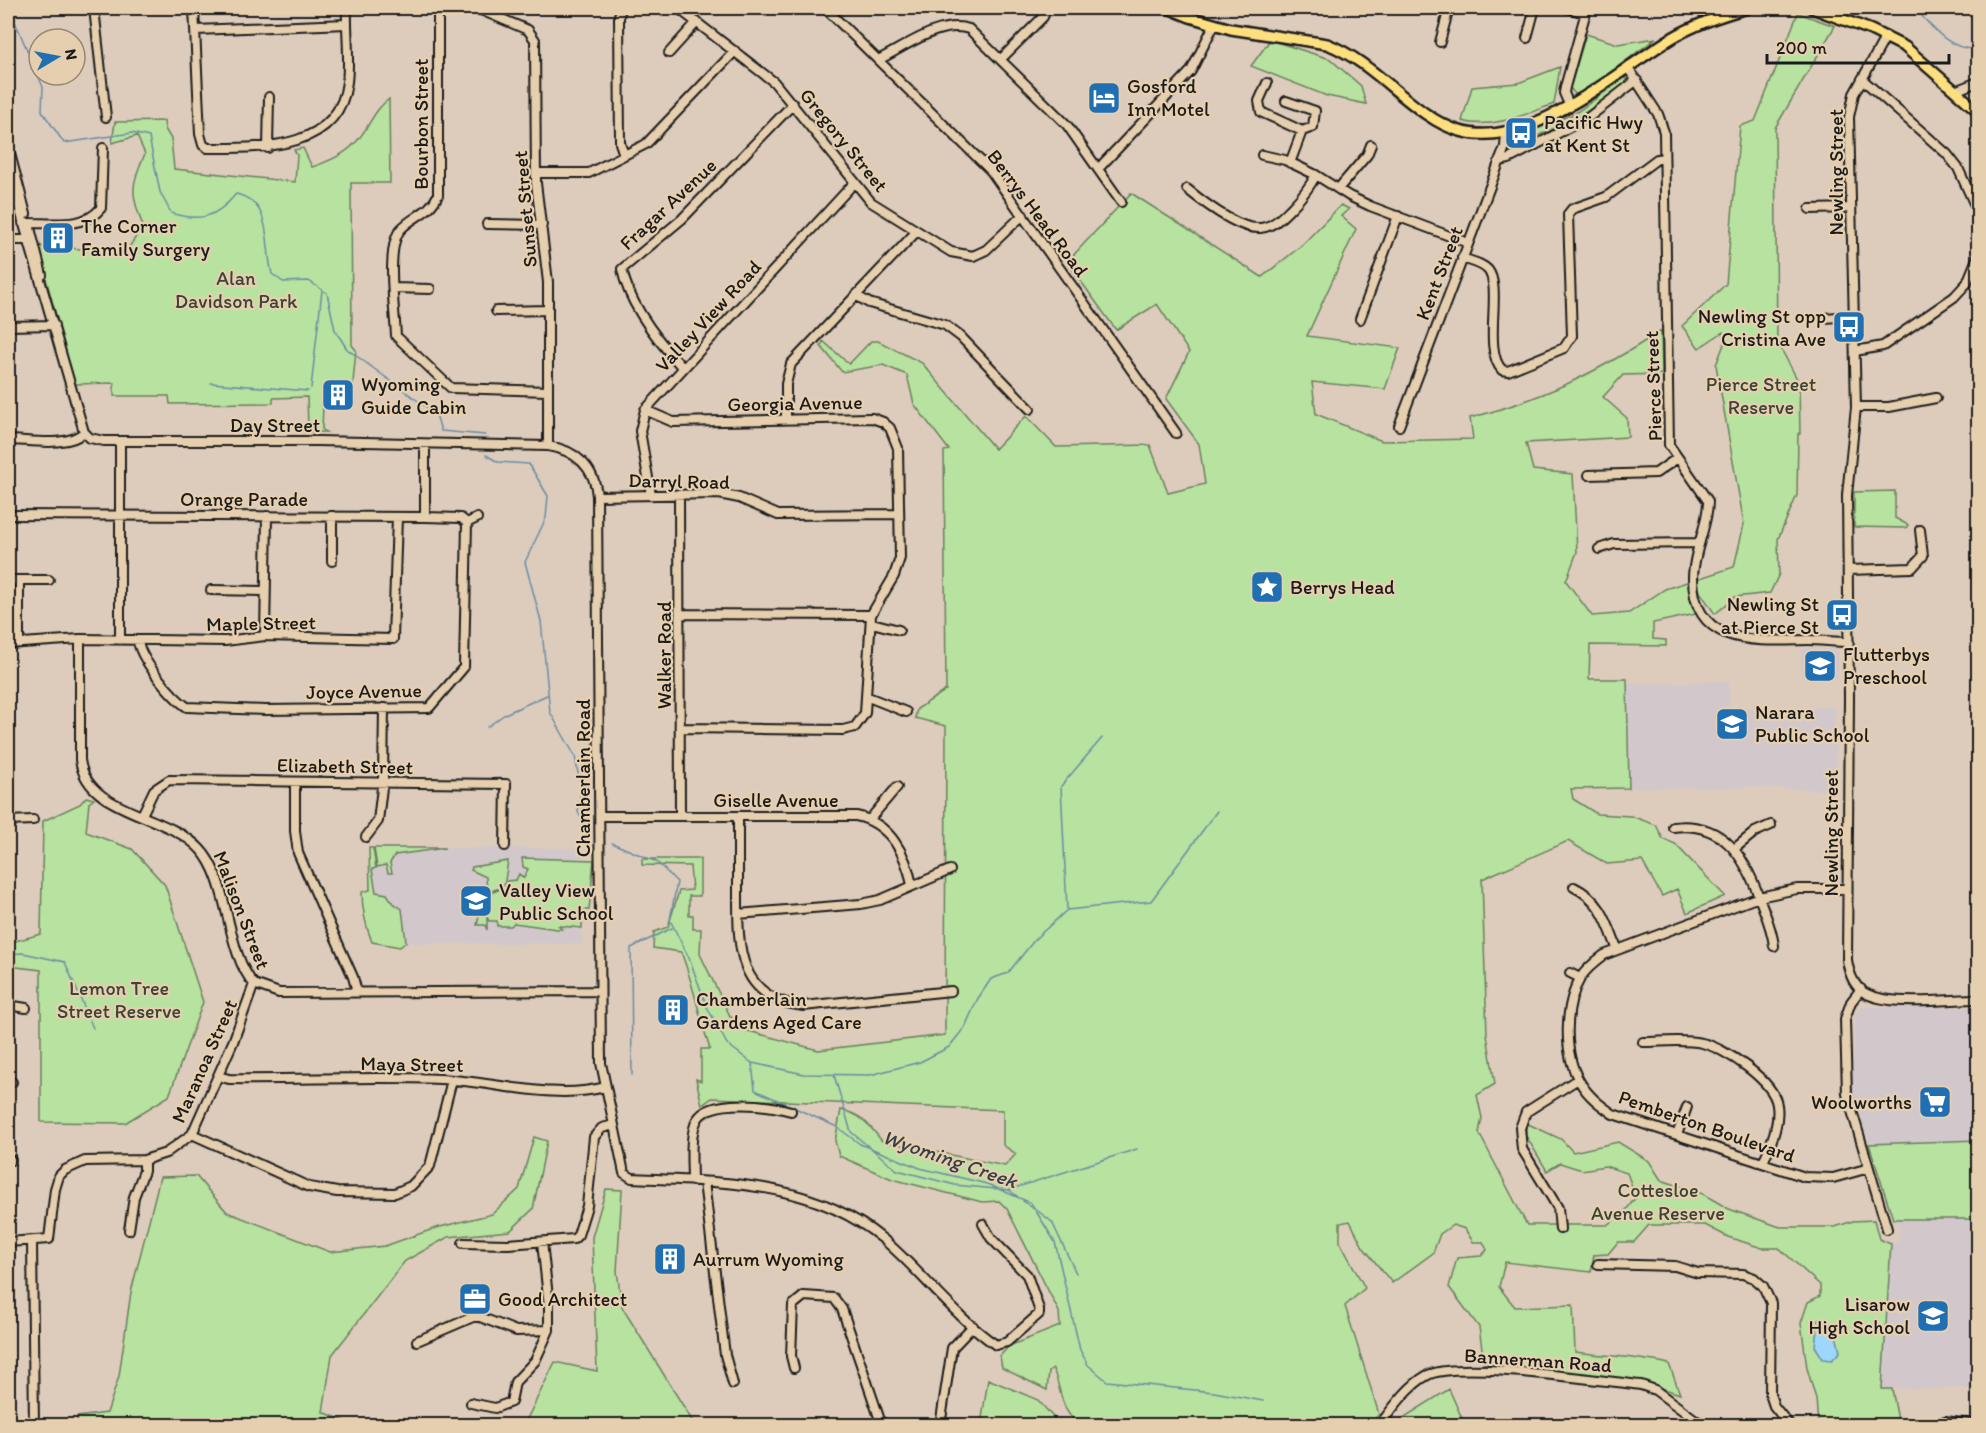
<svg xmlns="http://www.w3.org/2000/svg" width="1986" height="1433" font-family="Itim,sans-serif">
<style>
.built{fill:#d2c8cc}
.green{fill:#b7e29f;stroke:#6a7f5e;stroke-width:1.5}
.water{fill:#9dd7fd;stroke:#698ca3;stroke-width:1.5}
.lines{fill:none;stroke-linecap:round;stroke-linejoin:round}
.stream{stroke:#698ca3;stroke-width:1.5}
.minor-casing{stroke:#1c1c1c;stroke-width:12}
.major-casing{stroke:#1c1c1c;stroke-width:14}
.minor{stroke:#e6cfaf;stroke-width:8}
.major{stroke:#fedf80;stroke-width:9}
.labels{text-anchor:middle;stroke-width:4.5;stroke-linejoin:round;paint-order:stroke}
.poi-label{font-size:20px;fill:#1c1c1c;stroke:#e6cfaf;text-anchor:start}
.street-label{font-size:20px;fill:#1c1c1c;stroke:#e6cfaf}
.park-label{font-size:20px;fill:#3b4436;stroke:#e6cfaf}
.water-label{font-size:21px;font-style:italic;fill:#364149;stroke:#e6cfaf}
</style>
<rect width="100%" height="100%" fill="#ddccbc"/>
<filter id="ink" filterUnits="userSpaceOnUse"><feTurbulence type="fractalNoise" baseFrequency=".0167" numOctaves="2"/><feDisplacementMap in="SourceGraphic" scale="12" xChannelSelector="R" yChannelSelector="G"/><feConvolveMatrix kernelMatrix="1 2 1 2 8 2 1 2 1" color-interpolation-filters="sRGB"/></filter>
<g filter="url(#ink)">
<path class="built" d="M1801 648H1835L1839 653 1838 679H1801Z
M1729 681V707H1835L1837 791 1752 787 1629 788 1628 684Z
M369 848H582V944L371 943Z
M1974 890H1978V989H1973L1971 898Z
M1860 1007H1978V1140L1869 1144 1852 1095 1855 1016Z
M1893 1219H1978V1388L1882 1389 1891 1244 1899 1240 1900 1229Z"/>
<path class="green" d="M1798 13 1835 26 1775 128 1777 341 1799 383 1800 434H1798L1797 495 1778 539 1779 574 1770 593 1735 597 1715 614 1700 592 1697 579 1734 567 1744 524 1716 365 1726 339 1723 332 1699 348 1682 326 1726 284 1740 126 1755 121Z
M1586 34 1618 44 1656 38 1584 92 1575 94 1570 88Z
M1270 40 1330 59 1361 86 1366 104 1327 96 1251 66Z
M1560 67 1554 104C1526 114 1491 130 1462 121L1472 87 1518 83Z
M1625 78 1628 80 1625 84 1579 117 1522 143H1517L1518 136 1574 114Z
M389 99 390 183H351L352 345 356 350 351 404 323 405 322 429 326 432H305L308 429 307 397 273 398V403L170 404 169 396H114V383L75 384 37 246 126 252 143 226C131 195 130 185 145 154L137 136 112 143 115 122 164 121 165 129 171 139 174 169 295 182 297 155 294 150 303 148 312 167C327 162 344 155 354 144 368 131 373 110 389 99Z
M1131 193 1262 277 1301 246 1341 205 1349 209 1341 216 1356 229 1307 336 1400 348 1385 389 1312 382 1316 414 1382 441 1473 439 1470 418C1545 398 1596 373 1661 331L1662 374 1623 375 1603 397 1627 418 1628 437 1526 443 1533 470 1573 474 1577 552 1566 581 1592 616 1629 613 1665 589 1687 582 1696 614 1653 623V639L1666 640V646L1590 645 1589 679H1627L1629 788 1571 789 1573 799 1597 814 1631 816 1656 825 1663 839 1675 844 1725 896 1687 913 1677 889 1662 896 1642 861 1607 864 1568 841 1482 879 1487 1035 1495 1084 1477 1095 1482 1118 1479 1133 1527 1225H1607L1626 1210 1636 1197 1627 1173 1605 1166 1582 1170 1560 1163 1547 1171 1526 1136V1123L1561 1139 1573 1152 1618 1142 1649 1161 1661 1180 1703 1194 1729 1209 1780 1227H1835L1853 1221 1874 1220 1879 1239 1891 1244 1882 1389H1892L1899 1425H1818L1816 1399 1807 1368 1801 1323 1808 1302 1820 1296V1285L1779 1248H1762L1728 1237 1705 1225H1649L1634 1242H1618L1608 1254 1594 1255 1591 1272 1505 1262 1499 1287 1515 1307 1573 1305 1575 1352C1606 1356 1638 1357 1669 1364L1680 1394 1642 1382 1484 1363 1479 1327 1449 1287 1457 1258 1481 1256 1487 1250 1483 1242H1473L1465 1229 1453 1225 1440 1234 1433 1253 1392 1283 1363 1247 1350 1221 1340 1223V1242L1365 1288 1345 1306 1379 1414 1370 1425H1083C1059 1415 1062 1388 1053 1369L1049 1372 1047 1390 1002 1368 1000 1356 1009 1346 1060 1326 1059 1312 1007 1209 999 1201 982 1202 892 1179 839 1156 835 1141 841 1110C862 1114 869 1125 882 1141L1005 1166 1016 1154 1003 1145V1110L712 1098 702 1105 696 1079 701 1081V1049H710C699 1017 693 982 681 952L653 948 654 932 668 927 679 891 692 890 690 866 642 865V859H700V896H689V915H693V929H701L700 954 730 1016 745 1030 818 1050 945 1035 946 726 915 718 917 709 946 690 944 451 949 450 914 404 907 375 883 365 842 372 821 346 823 341 849 364 871 341H878L922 363 995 449 1026 416 1056 447 1150 445 1168 493 1205 484 1199 444 1166 399 1189 352 1157 304 1116 330 1067 262Z
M1895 491V518L1908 525 1906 528 1854 527V492Z
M86 797 94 799 89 803 86 832 132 849 165 885 203 1002 169 1096 125 1123 41 1122V970L8 966V943L41 934 43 821 80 804Z
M369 848H373L376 868 372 869 376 892 387 894 393 903 402 909 406 942 400 947 372 942C366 927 362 908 362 892L370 890Z
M374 848H445L395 855 390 863 392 873H388L386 865 377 867Z
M522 858 594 860 589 910H582V928L559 926 562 929H557L514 923 511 926H497V921H489L487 917V930L485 925H477L483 896 503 888 514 897 534 896H516L506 888 507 881 516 880 519 874 524 878 528 869 523 867Z
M508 861 504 887 487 892 486 877 471 870 472 867Z
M534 1137 547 1141 533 1209 510 1231 448 1237 405 1261 332 1355 323 1412 355 1425H78L77 1417 107 1413 119 1376 131 1292 160 1177 196 1176 227 1212 330 1252 385 1246 436 1228 492 1214 519 1189Z
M1978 1140V1219H1893L1869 1144Z
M606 1189 622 1190 617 1271 622 1307 695 1425H524L555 1362 597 1371 592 1237Z
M988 1379 1038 1400 1060 1425H981Z
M1449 1389 1465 1425H1397L1403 1418Z"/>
<path class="water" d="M1822 1318C1833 1323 1838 1341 1840 1352L1832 1360 1823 1359 1815 1346 1818 1319Z"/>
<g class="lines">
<path class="stream" d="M1915 8C1932 28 1950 51 1978 49
M8 13 16 24 43 87 42 111 64 143 132 133 149 137 160 192 171 213C200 222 216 218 236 194 274 203 264 244 272 274L283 282 309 281 327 293 335 330 347 349 436 414 441 431 485 435
M211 383 308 391
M311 388 322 290
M486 455 498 462 529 464 548 496 546 518 525 562 541 621 550 712 575 756 581 789 578 812 589 833
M487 727 505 714 547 695
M612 843 657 862 677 882 670 920 689 958 707 1007 727 1044 752 1063 755 1090 837 1127 860 1144 920 1168 987 1184 1031 1203 1055 1242 1080 1350 1088 1365 1107 1381 1214 1392 1263 1401
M1067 909 1061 786 1102 738
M1067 910 1151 901 1217 811
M8 954 23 953 65 962 93 1028
M752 1063 804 1074 870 1075 920 1062 949 1047 965 1027 977 1000 991 979 1008 973 1036 938 1067 910
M632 1075 631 948 672 928
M834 1075 851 1132 868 1146
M872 1149 897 1170 955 1185 996 1189
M1001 1189 1008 1190 1137 1149
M1009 1190 1017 1196
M1023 1201 1034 1209
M1038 1211 1052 1222 1076 1273"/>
<defs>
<path id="minor" d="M94 8 106 117
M194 8 200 134 203 145 208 148C260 148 339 151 347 82 350 57 346 32 347 8
M438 8V195C430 213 413 216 401 229 385 246 395 312 396 336L451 388 548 391
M476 8 528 30 535 40 536 183 548 282V446
M621 8 619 16 620 143 624 155
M678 8 774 82 871 202 951 252 973 256 986 250 1023 215
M825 8 991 171 1176 433
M1567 8 1585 13
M196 30 347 24
M1886 36 1854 94 1849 117 1856 407 1847 495 1849 698 1847 960C1849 973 1853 986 1865 993 1890 1007 1949 999 1978 999
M1527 38 1535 8
M1440 42 1449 8
M669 53 697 22
M880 59C905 47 941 19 969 29L1067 125 1121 202
M1001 59 1043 17 1047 8
M1628 68 1658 114 1664 132 1669 445 1708 501C1708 527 1693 551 1693 578 1693 648 1759 641 1808 640 1821 640 1835 642 1849 642
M1862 79 1947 154 1958 168 1978 212
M1267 83 1259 101 1261 112 1302 131
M1957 90 1978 82
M1286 101 1315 111 1313 127 1302 131 1290 163
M1570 107 1564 93 1565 87 1587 8
M8 146 26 214
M268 148 269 97
M1262 155 1285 160 1316 175 1349 196 1370 206 1468 243
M1499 161 1509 159 1589 117 1637 80
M8 169 84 432
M1098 169 1191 71 1214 25
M536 173H589L646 144 735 51
M1187 189C1203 202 1239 230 1260 228 1273 227 1282 217 1291 208 1302 197 1309 188 1316 175
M1338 189 1367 155 1371 145
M1810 209 1851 208
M23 223C49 222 84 230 101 208L103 148
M487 224 542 225
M30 228 42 275
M8 240H30
M1462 258C1470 261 1482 263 1488 270 1503 288 1482 349 1502 370L1508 371 1564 348 1572 336 1568 214 1572 209 1606 197 1657 159 1664 158
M393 288 430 289
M857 296 869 303 945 325 961 337 1030 409
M496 311 548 310
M1824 318 1854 316
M1360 319 1398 216
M8 326 54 325
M1855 351 1883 346 1954 297 1967 283 1978 256
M682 367C658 341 629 305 622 269L682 219 793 104
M1856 407H1889L1936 398
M645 410 673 422 872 418 883 422 890 428 898 448 900 558 894 576 871 615 865 713 855 727 843 730 680 728
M786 418V384L791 364 917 231
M1399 426 1505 147 1506 131
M8 440C29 440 68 448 84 432L90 438 104 441H317L548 446C576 450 595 468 597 496L601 1063 624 1173 632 1178C720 1182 812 1180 883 1239 922 1272 954 1316 996 1345L1007 1342 1039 1314V1309L1027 1275 991 1238 983 1224
M120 441V640
M1589 475 1656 473 1676 459
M679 494 680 816
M651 495 640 431 645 410 855 182
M597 496 719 494 739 498 778 515 899 514
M8 515 425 517 461 518 467 523 477 518
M332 516V561
M425 517V444
M1599 549 1614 544 1698 543
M1848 570 1912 568 1923 556 1920 530
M8 580H49
M211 590 265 591
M681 614 871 615
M872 623 899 630
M265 636 267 516
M80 639V760C87 814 167 813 200 849 230 880 225 952 254 984L279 993 600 991
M138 640C139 658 172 697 187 707L265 710 429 708 464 667 467 523
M19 642V580
M8 644 80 639 225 641 265 636 393 639 397 517
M868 697 906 712
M295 782V831L298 853 353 977 357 992
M142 815 154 790 169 780 506 784 505 846
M600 816H856C890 823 906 854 912 885
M738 816C738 842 738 868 738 894 738 946 737 999 803 1006L951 991
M870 819 897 787
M8 821 33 820
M1673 827C1722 821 1744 855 1759 897 1765 914 1772 928 1774 946
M366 837 378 821 383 779 384 708
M1734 849 1755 832 1771 825
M1574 887C1601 900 1607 922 1617 948
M1847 889H1797L1759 897 1604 955C1596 961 1587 968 1581 977 1564 1005 1563 1054 1580 1082 1588 1096 1600 1105 1613 1114L1805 1177 1833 1178 1869 1168
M738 914 861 904 880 900 950 870
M1570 973 1580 978
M1861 989 1851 1002 1845 1019 1847 1094 1887 1229
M8 1005 26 1008
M1643 1042C1661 1042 1684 1039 1702 1043 1725 1048 1774 1081 1777 1105 1780 1125 1770 1145 1763 1163
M218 1076 229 1079C299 1080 370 1076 440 1079 492 1081 554 1101 605 1087
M8 1081 12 1082
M192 1134 309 1187 337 1192 395 1193 411 1186 430 1166 452 1080
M1677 1135 1687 1107
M8 1158 11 1160
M692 1181C692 1164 689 1135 697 1120 709 1097 770 1105 791 1111
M704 1182 725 1355 733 1384
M1560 1229 1558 1208 1522 1149 1520 1128 1526 1112 1578 1079
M129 1230 134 1197 144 1171V1160
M8 1242 49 1239 55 1189 59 1176 65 1170 85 1161 144 1160 166 1153 192 1134 233 1042 254 984
M32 1242 34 1426
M463 1243 508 1244 574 1239 578 1235 587 1206 594 1137 602 1128 614 1125
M1598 1264 1675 1266 1698 1273 1743 1274 1754 1278 1763 1286 1771 1303 1770 1394 1774 1406 1790 1426
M417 1341 473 1317H480L516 1331 549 1330
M794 1368 791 1356 793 1305 804 1296 834 1298 842 1309 882 1426
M471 1403 495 1408 511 1402 515 1382 535 1361 549 1330V1306L542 1242
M1945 1421 1978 1425
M940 1426 952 1348 973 1326
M1379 1426C1392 1409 1408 1386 1426 1376 1454 1359 1602 1381 1641 1385L1655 1390 1704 1426"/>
<path id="major" d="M1168 8 1190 17 1231 29 1327 44C1377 63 1414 118 1460 131 1529 152 1618 70 1672 38 1696 24 1722 15 1748 8
M1812 8 1871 30 1905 47 1978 111"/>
</defs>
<use href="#minor" class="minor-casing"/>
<use href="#major" class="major-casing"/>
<use href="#minor" class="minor"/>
<use href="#major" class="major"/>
</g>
</g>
<defs>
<symbol id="hotel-square" viewBox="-11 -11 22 22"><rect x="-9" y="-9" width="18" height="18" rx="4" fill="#1f6fb2" stroke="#e6cfaf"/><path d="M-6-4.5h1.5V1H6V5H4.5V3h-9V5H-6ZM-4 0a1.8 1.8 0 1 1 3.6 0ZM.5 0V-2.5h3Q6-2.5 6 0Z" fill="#fff"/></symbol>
<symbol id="bus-square" viewBox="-11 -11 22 22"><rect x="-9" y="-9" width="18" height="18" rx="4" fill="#1f6fb2" stroke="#e6cfaf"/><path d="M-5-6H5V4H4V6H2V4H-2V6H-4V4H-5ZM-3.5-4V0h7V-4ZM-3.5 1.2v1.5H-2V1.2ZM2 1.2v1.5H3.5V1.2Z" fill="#fff"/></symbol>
<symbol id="building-square" viewBox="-11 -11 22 22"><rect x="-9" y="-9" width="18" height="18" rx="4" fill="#1f6fb2" stroke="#e6cfaf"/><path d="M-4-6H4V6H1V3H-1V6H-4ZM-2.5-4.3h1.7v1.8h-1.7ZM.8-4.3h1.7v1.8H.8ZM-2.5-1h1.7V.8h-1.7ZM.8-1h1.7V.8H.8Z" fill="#fff"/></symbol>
<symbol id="sight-square" viewBox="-11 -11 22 22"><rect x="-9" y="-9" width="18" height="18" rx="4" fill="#1f6fb2" stroke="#e6cfaf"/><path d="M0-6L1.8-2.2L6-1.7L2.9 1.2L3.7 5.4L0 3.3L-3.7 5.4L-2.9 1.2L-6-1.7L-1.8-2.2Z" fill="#fff"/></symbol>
<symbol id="school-square" viewBox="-11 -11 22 22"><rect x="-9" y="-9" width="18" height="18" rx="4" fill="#1f6fb2" stroke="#e6cfaf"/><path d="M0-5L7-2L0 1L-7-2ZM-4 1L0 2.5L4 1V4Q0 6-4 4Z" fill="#fff"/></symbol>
<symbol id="supermarket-square" viewBox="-11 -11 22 22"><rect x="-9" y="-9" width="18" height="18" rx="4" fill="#1f6fb2" stroke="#e6cfaf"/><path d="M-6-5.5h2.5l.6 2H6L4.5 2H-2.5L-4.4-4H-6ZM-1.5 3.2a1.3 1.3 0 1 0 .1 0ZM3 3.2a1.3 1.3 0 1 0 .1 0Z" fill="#fff"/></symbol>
<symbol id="office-square" viewBox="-11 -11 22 22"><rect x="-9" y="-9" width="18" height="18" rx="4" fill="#1f6fb2" stroke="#e6cfaf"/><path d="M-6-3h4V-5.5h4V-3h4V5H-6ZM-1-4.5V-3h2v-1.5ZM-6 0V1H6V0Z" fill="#fff"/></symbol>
</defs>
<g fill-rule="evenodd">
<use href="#hotel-square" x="1085" y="79" width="38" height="38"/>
<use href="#bus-square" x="1502" y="114" width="38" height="38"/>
<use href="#building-square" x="39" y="219" width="38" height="38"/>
<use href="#bus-square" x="1830" y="308" width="38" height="38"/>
<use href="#building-square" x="319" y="376" width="38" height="38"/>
<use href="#sight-square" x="1248" y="568" width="38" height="38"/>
<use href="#bus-square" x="1823" y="596" width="38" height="38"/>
<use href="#school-square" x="1801" y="647" width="38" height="38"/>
<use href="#school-square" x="1713" y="705" width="38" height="38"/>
<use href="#school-square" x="457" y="882" width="38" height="38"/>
<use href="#building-square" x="654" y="991" width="38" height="38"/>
<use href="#supermarket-square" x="1916" y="1083" width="38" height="38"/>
<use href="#building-square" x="651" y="1240" width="38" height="38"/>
<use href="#office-square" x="456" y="1280" width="38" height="38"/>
<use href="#school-square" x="1914" y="1297" width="38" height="38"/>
</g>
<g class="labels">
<g class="poi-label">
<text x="1127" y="93">Gosford<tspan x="1127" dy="23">Inn Motel</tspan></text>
<text x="1544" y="129">Pacific Hwy<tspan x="1544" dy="23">at Kent St</tspan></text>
<text x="81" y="233">The Corner<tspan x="81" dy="23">Family Surgery</tspan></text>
<text x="1826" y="323" text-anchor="end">Newling St opp<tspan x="1826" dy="23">Cristina Ave</tspan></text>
<text x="361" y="391">Wyoming<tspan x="361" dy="23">Guide Cabin</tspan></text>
<text x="1290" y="594">Berrys Head</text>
<text x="1819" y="611" text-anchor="end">Newling St<tspan x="1819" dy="23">at Pierce St</tspan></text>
<text x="1843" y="661">Flutterbys<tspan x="1843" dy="23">Preschool</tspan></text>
<text x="1755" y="719">Narara<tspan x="1755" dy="23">Public School</tspan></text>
<text x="499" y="897">Valley View<tspan x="499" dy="23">Public School</tspan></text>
<text x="696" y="1006">Chamberlain<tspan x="696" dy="23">Gardens Aged Care</tspan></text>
<text x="1912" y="1109" text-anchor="end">Woolworths</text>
<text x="693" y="1266">Aurrum Wyoming</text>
<text x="498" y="1306">Good Architect</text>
<text x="1910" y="1311" text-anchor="end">Lisarow<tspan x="1910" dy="23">High School</tspan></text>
</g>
<g class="street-label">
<text transform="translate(421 124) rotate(-90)" y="7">Bourbon Street</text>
<text transform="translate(844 140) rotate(51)" y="7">Gregory Street</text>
<text transform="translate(1836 172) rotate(-90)" y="7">Newling Street</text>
<text transform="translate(668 204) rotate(-43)" y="7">Fragar Avenue</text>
<text transform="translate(525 209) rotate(-95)" y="7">Sunset Street</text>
<text transform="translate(1038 213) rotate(53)" y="7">Berrys Head Road</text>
<text transform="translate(1439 273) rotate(-69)" y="7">Kent Street</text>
<text transform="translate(708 316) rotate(-47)" y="7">Valley View Road</text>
<text transform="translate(1653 386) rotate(-92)" y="7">Pierce Street</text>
<text transform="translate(795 403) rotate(-1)" y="7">Georgia Avenue</text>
<text x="275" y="432">Day Street</text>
<text transform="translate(679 481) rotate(1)" y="7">Darryl Road</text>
<text x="244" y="506">Orange Parade</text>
<text transform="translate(261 623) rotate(-1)" y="7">Maple Street</text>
<text transform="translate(664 655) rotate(-90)" y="7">Walker Road</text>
<text transform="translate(364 691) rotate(-1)" y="7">Joyce Avenue</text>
<text transform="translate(345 766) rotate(1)" y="7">Elizabeth Street</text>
<text transform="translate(583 778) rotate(-90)" y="7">Chamberlain Road</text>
<text x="776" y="807">Giselle Avenue</text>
<text transform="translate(1831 833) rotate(-90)" y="7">Newling Street</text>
<text transform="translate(242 910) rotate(69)" y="7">Malison Street</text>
<text transform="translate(204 1061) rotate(-66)" y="7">Maranoa Street</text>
<text transform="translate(412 1064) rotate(1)" y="7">Maya Street</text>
<text transform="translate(1707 1126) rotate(19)" y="7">Pemberton Boulevard</text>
<text transform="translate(1538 1360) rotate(4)" y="7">Bannerman Road</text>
</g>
<g class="park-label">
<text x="236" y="285">Alan<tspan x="236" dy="23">Davidson Park</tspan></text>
<text x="1761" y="391">Pierce Street<tspan x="1761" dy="23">Reserve</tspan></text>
<text x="119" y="995">Lemon Tree<tspan x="119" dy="23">Street Reserve</tspan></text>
<text x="1658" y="1197">Cottesloe<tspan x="1658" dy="23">Avenue Reserve</tspan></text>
</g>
<g class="water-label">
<text transform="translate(950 1159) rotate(19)" y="7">Wyoming Creek</text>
</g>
</g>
<rect width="1986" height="1433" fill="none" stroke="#e6cfaf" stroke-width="30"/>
<rect x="15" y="15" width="1956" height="1403" fill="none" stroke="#1c1c1c" stroke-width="2" filter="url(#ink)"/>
<g transform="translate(57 57) rotate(80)"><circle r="28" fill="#e6cfaf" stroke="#958774" stroke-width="1.5"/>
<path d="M0-4.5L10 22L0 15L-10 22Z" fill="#1f6fb2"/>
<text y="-9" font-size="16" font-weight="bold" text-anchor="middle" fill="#1c1c1c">N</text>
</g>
<path d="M1767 54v9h182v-9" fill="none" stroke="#1c1c1c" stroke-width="3"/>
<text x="1776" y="54" font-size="18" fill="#1c1c1c" stroke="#e6cfaf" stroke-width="4.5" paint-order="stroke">200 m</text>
</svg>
